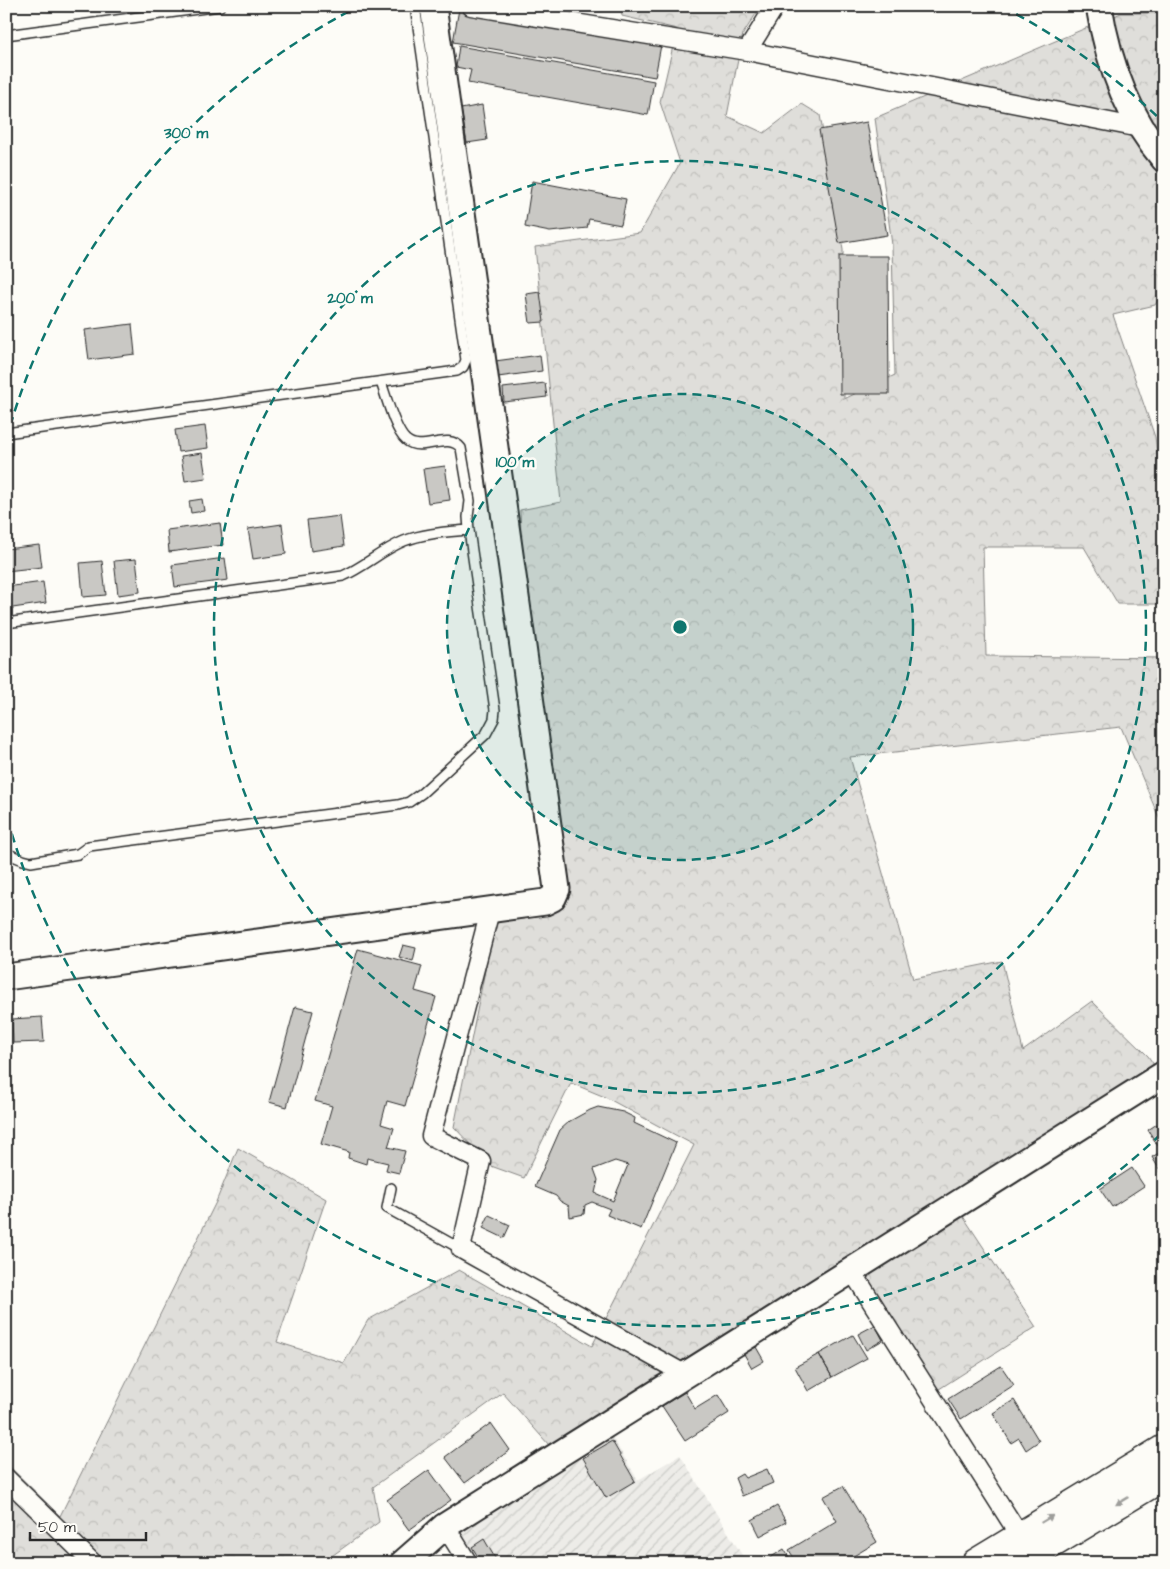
<svg xmlns="http://www.w3.org/2000/svg" width="1170" height="1569" font-family="'Architects Daughter',sans-serif">
<style>
.industrial{fill:url(#industrial-furrows)}
.forest{fill:url(#forest-crowns);stroke:#858482}
.building{fill:#c9c8c4;stroke:#2b2b2b;fill-rule:evenodd}
.lines{fill:none;stroke-linecap:round;stroke-linejoin:round}
.lane-casing{stroke:#2b2b2b;stroke-width:12}
.street-casing{stroke:#2b2b2b;stroke-width:21}
.secondary-casing{stroke:#2b2b2b;stroke-width:29}
.highway-casing{stroke:#2b2b2b;stroke-width:31}
.lane{stroke:#fdfcf7;stroke-width:9}
.street{stroke:#fdfcf7;stroke-width:18}
.secondary{stroke:#fdfcf7;stroke-width:25}
.highway{stroke:#fdfcf7;stroke-width:28}
.oneway{fill:#9e9e9b}
.ring{fill:none;stroke:#0f766e;stroke-width:2.5;stroke-dasharray:9 6}
.centre{fill:#0f766e;stroke:#fdfcf7;stroke-width:2.5}
.ring-label{font-size:15px;text-anchor:middle;font-weight:bold;fill:#0f766e;stroke:#fdfcf7;stroke-width:5;stroke-linejoin:round;paint-order:stroke}
</style>
<defs>
<pattern id="industrial-furrows" width="10" height="10" patternUnits="userSpaceOnUse" patternTransform="scale(1.25)"><rect width="10" height="10" fill="#edece8"/><path d="M-1 1l2-2M0 10L10 0M9 11l2-2" fill="none" stroke="#cbcbc7"/></pattern>
<pattern id="forest-crowns" width="20" height="18" patternUnits="userSpaceOnUse" patternTransform="scale(1.25)"><rect width="20" height="18" fill="#dfdeda"/><path d="M2 6a3 3 0 1 1 6 0M12 15a3 3 0 1 1 6 0" fill="none" stroke="#c0bfbb"/></pattern>
</defs>
<rect width="100%" height="100%" fill="#fdfcf7"/>
<filter id="ink" filterUnits="userSpaceOnUse"><feTurbulence type="fractalNoise" baseFrequency=".02" numOctaves="2"/><feDisplacementMap in="SourceGraphic" scale="10" xChannelSelector="R" yChannelSelector="G"/><feConvolveMatrix kernelMatrix="1 2 1 2 8 2 1 2 1" color-interpolation-filters="sRGB"/></filter>
<g filter="url(#ink)">
<path class="industrial" d="M609 1432 638 1480 680 1455 747 1563H475L454 1530Z"/>
<path class="forest" d="M620 6H761L743 34 727 116 764 133 802 104 820 115 843 250 844 399 895 375 892 245 875 118 1121 13H1164V224L1159 235 1164 252V291L1155 305 1113 315 1155 437 1164 504V604H1118L1084 547H983L986 656 1164 658V825H1162L1121 727 850 757 913 979 1002 961 1023 1051 1092 1001 1148 1056 1164 1080V1095L1147 1075 949 1195 1036 1327 936 1391 850 1255 639 1391 549 1445 503 1393 373 1487 379 1522 322 1563H6V1463L60 1516 216 1202 238 1148 326 1199 277 1342 344 1363 368 1320 459 1270 592 1346 694 1145 605 1097 571 1083 524 1178 491 1166 454 1127 496 915 561 902 524 606 520 510 561 502 535 247 640 233 680 163 660 102 677 29 622 16Z"/>
<path class="building" d="M459 9 661 45 655 77 453 42Z
M459 46 654 81 648 115 468 83 471 70 456 67Z
M482 105 487 140 467 143 461 109Z
M867 122 887 235 839 243 819 130Z
M532 181 626 199 621 225 589 219 587 228 550 232 525 227Z
M839 256H888L889 394H840Z
M540 292 544 322 530 323 526 294Z
M132 324 135 354 89 360 85 330Z
M540 355 542 371 498 377 495 361Z
M545 383 547 397 504 402 503 388Z
M205 426 208 448 178 452 175 430Z
M202 453 206 478 185 481 181 456Z
M445 466 450 500 428 503 423 469Z
M202 499 204 511 191 513 189 501Z
M340 516 344 546 311 551 307 520Z
M220 523 223 545 169 552 167 530Z
M282 524 286 554 253 559 248 529Z
M39 545 42 567 6 571V549Z
M225 558 228 580 175 587 172 565Z
M136 559 140 592 118 595 114 561Z
M102 561 106 595 83 597 80 563Z
M43 582 46 603 6 609V587Z
M403 945 416 948 413 961 399 957Z
M358 949 422 966 415 991 436 997 405 1106 387 1101 381 1124 394 1128 388 1147 405 1151 399 1173 386 1170 388 1163 367 1158 366 1164 348 1158 349 1152 321 1144 332 1106 315 1101Z
M295 1007 313 1011 287 1107 269 1102Z
M42 1017 44 1042 13 1043 12 1019Z
M598 1107 623 1112 635 1118 634 1123 676 1143 641 1229 607 1215 610 1209 592 1202 585 1205 584 1214 570 1217 569 1206 560 1201 556 1196 535 1187 560 1130 570 1121 590 1110ZM615 1161 628 1165 613 1201 595 1193 598 1180 594 1169Z
M1157 1124 1164 1134V1143L1158 1146 1148 1130Z
M1164 1150V1172L1162 1174 1152 1157Z
M1132 1168 1144 1186 1112 1207 1100 1189Z
M489 1215 510 1225 504 1238 483 1228Z
M875 1325 883 1340 866 1350 858 1334Z
M853 1335 867 1358 832 1377 819 1354Z
M756 1347 764 1361 752 1368 744 1354Z
M819 1354 832 1377 808 1391 795 1367Z
M1001 1366 1014 1385 961 1419 948 1399Z
M685 1392 695 1409 718 1395 729 1413 685 1441 662 1406Z
M1014 1400 1039 1441 1026 1450 1019 1438 1011 1443 993 1413Z
M491 1423 510 1450 465 1483 445 1457Z
M612 1441 635 1481 606 1498 583 1458Z
M767 1469 773 1483 742 1496 735 1478 742 1474 745 1478Z
M429 1470 451 1500 409 1530 387 1500Z
M843 1486 877 1542 842 1563H797L789 1550 837 1521 823 1497Z
M777 1506 786 1522 760 1536 752 1520Z
M484 1539 498 1563H482L472 1547Z
M784 1549 792 1562 767 1563 765 1561Z"/>
<g class="lines">
<defs>
<path id="lane" d="M6 35 220 6
M6 433 457 371 463 367 466 360 415 6
M6 623 343 576C364 567 382 550 404 541 424 533 448 532 469 530
M6 853 23 860 31 862 78 854 89 846 398 805 409 802 422 793 486 734 494 719 495 710 469 530 468 517 470 501 461 448C447 431 422 454 406 440 395 431 386 396 381 382
M391 1188 387 1208 461 1249"/>
<path id="street" d="M471 6 747 51 775 6
M747 51 1140 128
M490 911 431 1136 481 1161 461 1249 686 1375
M852 1271 1020 1536
M6 1478 93 1563
M445 1526 468 1563"/>
<path id="secondary" d="M1099 6C1108 62 1127 116 1164 159
M6 977 545 902 553 898 557 889 433 6
M403 1563 445 1526 1164 1074"/>
<path id="highway" d="M976 1563 1164 1449
M1020 1563 1164 1476"/>
</defs>
<use href="#lane" class="lane-casing"/>
<use href="#street" class="street-casing"/>
<use href="#secondary" class="secondary-casing"/>
<use href="#highway" class="highway-casing"/>
<use href="#lane" class="lane"/>
<use href="#street" class="street"/>
<use href="#secondary" class="secondary"/>
<use href="#highway" class="highway"/>
</g>
<defs><path id="oneway-solid" d="M-6-.8H1V-3.2L6.5 0L1 3.2V.8H-6Z" transform="scale(1.25)"/></defs>
<g class="oneway">
<use href="#oneway-solid" transform="translate(1122 1501) rotate(149)"/>
<use href="#oneway-solid" transform="translate(1047 1519) rotate(-31)"/>
</g>
</g>
<circle cx="680" cy="627" r="233" fill="#0f766e" fill-opacity=".12"/>
<g class="ring">
<circle cx="680" cy="627" r="233"/>
<circle cx="680" cy="627" r="466"/>
<path d="M1161 1134A699 699 0 0 1 6 814M6 440A699 699 0 0 1 357 7M1003 7A699 699 0 0 1 1161 120"/>
</g>
<circle cx="680" cy="627" r="8" class="centre"/>
<g class="ring-label">
<text x="186" y="138">300 m</text>
<text x="350" y="303">200 m</text>
<text x="515" y="467">100 m</text>
</g>
<rect width="1170" height="1569" fill="none" stroke="#fdfcf7" stroke-width="25"/>
<rect x="12" y="12" width="1145" height="1544" fill="none" stroke="#2b2b2b" stroke-width="2" filter="url(#ink)"/>
<path d="M30 1532v8h116v-8" fill="none" stroke="#2b2b2b" stroke-width="2.5"/>
<text x="38" y="1532" font-size="15" fill="#2b2b2b" stroke="#fdfcf7" stroke-width="4" paint-order="stroke">50 m</text>
</svg>
